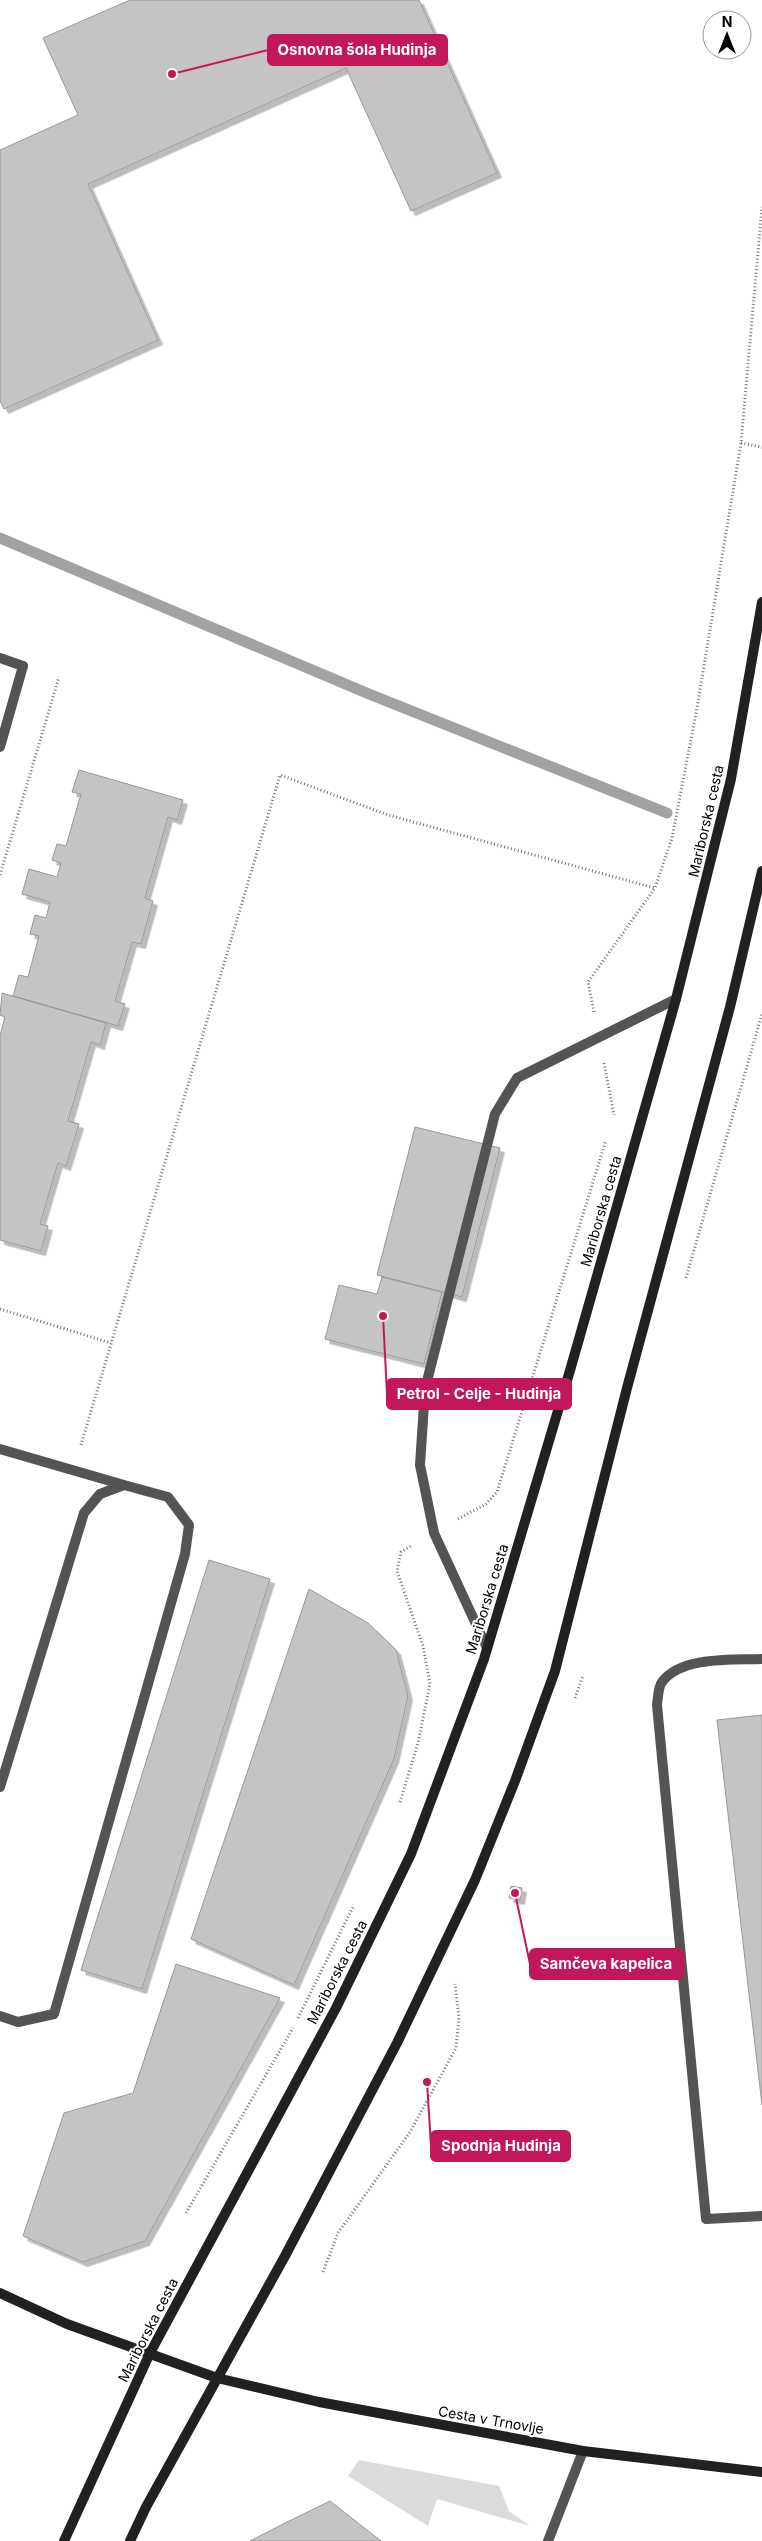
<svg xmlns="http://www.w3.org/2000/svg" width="762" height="2541" font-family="Inter,sans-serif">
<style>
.green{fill:#dbdbdb}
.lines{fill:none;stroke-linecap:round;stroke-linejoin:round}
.stream{stroke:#a2a2a2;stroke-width:11}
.building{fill:#c4c4c4;stroke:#989898;filter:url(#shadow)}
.path{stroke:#767676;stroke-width:3;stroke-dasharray:1 2.5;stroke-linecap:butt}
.lane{stroke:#545454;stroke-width:10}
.street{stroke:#545454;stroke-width:10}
.secondary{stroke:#212121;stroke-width:10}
.labels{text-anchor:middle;stroke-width:4;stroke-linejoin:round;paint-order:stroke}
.street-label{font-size:14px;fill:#000;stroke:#fff}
.leader{fill:none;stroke:#c2185b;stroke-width:2}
.callout-dot{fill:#c2185b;stroke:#fff;stroke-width:2}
.callout{fill:#c2185b;stroke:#c2185b;stroke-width:2}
.callout-label{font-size:15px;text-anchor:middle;font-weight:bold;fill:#fff}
</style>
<defs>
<filter id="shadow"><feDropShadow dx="4.5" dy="4.5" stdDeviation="0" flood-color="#0004"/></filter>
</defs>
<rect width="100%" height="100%" fill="#fff"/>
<path class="green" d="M359 2460 499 2486 509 2511 530 2526 437 2499 428 2526 348 2476Z"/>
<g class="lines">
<path class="stream" d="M0 538 369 694 667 813"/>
</g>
<path class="building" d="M130 0H419L497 173 411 211 346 68 88 184 158 340 4 409 0 401V150L78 115 43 38Z
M79 770 183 800 177 820 168 817 145 898 153 901 141 944 132 942 115 1001 125 1004 118 1026 13 996 19 975 28 977 39 936 30 934 35 915 46 918 50 902 22 894 29 869 57 877 61 863 52 860 57 844 66 846 81 794 72 792Z
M2 993 106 1023 100 1045 91 1042 68 1121 79 1124 66 1166 58 1163 40 1224 48 1226 41 1251 0 1240V1035L5 1017 0 1015Z
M415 1127 500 1148 462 1297 377 1275Z
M382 1277 442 1292 424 1364 325 1339 339 1285 377 1294Z
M209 1560 270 1579 142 1989 81 1970Z
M309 1589 368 1623 396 1650 408 1696 394 1759 294 1985 191 1939Z
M762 1715V2105L717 1720Z
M511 1886 522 1888 520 1900 509 1898Z
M176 1964 280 1998 145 2241 83 2262 23 2236 64 2113 133 2093Z
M330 2501 381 2541H250L283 2524Z"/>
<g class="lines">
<path class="path" d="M741 443 762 447
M0 875 59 677
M594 1012 588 982 655 888 672 838 697 708 741 443 762 207
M604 1063 614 1115
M686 1278 762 1014
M0 1309 111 1343
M81 1445 280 775 388 815 655 888
M458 1519 486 1504 497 1492 606 1140
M575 1698 583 1676
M400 1802 418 1743 430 1684 423 1646 397 1571 401 1552 411 1546
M298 2018 354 1905
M186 2213 293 2028
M323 2272 338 2233 410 2132 456 2048 459 2018 455 1984"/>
<path class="lane" d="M0 747 23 666
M0 1449 124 1485
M487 1648 434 1533 420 1465 425 1389 495 1114 517 1078 676 999
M762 1659C734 1660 681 1656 662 1682 658 1687 658 1698 657 1705L706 2219 762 2216
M0 1787 84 1513 100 1494 124 1485 168 1497 189 1525 185 1554 54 2014 18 2022 0 2016"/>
<path class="street" d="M0 658 23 666
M548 2541 583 2451"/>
<path class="secondary" d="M0 2293 67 2324 217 2378 319 2402 583 2451 762 2472
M64 2541 150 2353 336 2008 411 1854 484 1659 571 1367 676 999 731 779 762 602
M130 2541 146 2507 285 2256 397 2043 475 1880 515 1781 555 1671 627 1388 730 1007 762 871"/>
</g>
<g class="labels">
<g class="street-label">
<text transform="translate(706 821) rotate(-77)" y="5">Mariborska cesta</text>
<text transform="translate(601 1211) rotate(-74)" y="5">Mariborska cesta</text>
<text transform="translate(487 1599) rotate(-73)" y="5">Mariborska cesta</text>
<text transform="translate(337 1972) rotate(-63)" y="5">Mariborska cesta</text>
<text transform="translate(148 2330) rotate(-63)" y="5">Mariborska cesta</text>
<text transform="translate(491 2420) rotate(10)" y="5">Cesta v Trnovlje</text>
</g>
</g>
<path class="leader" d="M172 74L268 50M383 1316L387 1394M515 1893L530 1964M427 2082L431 2146"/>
<g class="callout-dot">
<circle cx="172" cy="74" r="5"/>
<circle cx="383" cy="1316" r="5"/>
<circle cx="515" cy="1893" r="5"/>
<circle cx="427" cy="2082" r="5"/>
</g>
<g class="callout">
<rect x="268" y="35" width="179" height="30" rx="5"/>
<rect x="387" y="1379" width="184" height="30" rx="5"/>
<rect x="530" y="1949" width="153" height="30" rx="5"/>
<rect x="431" y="2131" width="139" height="30" rx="5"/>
</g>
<g class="callout-label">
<text x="357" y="55">Osnovna šola Hudinja</text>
<text x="479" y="1399">Petrol - Celje - Hudinja</text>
<text x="606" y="1969">Samčeva kapelica</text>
<text x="501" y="2151">Spodnja Hudinja</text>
</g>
<g transform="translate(727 35)"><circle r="24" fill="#ffffff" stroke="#999999"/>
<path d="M0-4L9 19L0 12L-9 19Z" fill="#000000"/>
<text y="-8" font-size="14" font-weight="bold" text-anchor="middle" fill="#000000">N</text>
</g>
</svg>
